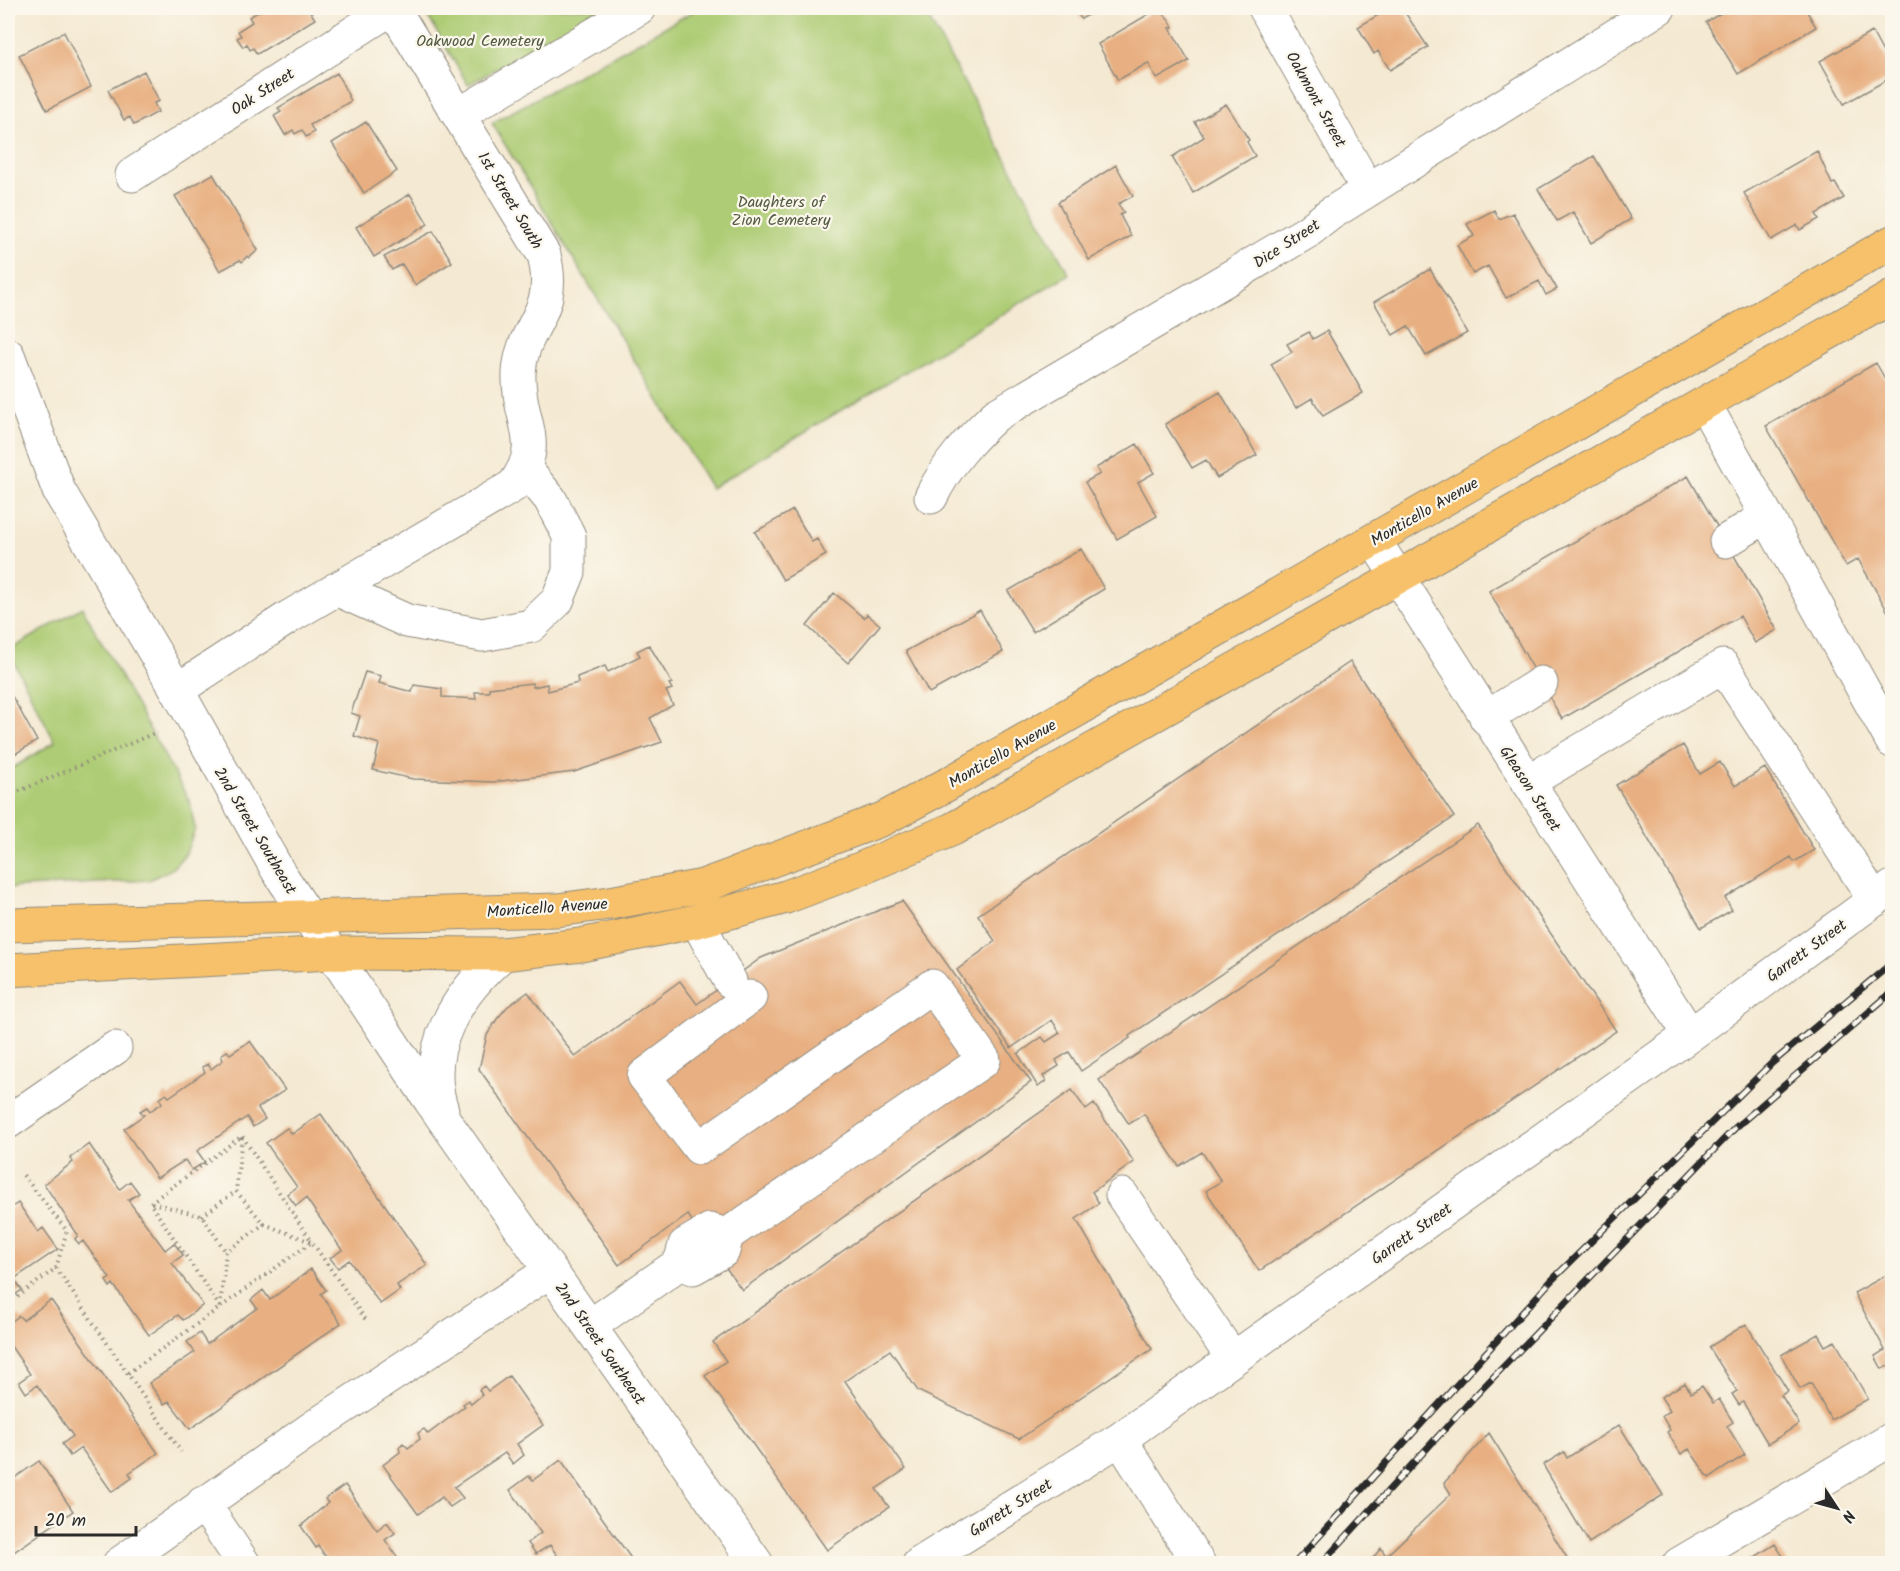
<svg xmlns="http://www.w3.org/2000/svg" width="1900" height="1571" font-family="Kalam,sans-serif">
<style>
.green{fill:#adcc74;stroke:#6c7c50;stroke-width:1.5}
.building{fill:#e8b082}
.lines{fill:none;stroke-linecap:round;stroke-linejoin:round}
.minor-casing{stroke:#908a7e;stroke-width:35}
.major-casing{stroke:#908a7e;stroke-width:35}
.path{stroke:#908a7e;stroke-width:4;stroke-dasharray:1.5 4.5;stroke-linecap:butt}
.minor{stroke:#fff;stroke-width:33}
.major{stroke:#f6c16b;stroke-width:33}
.rail-casing{stroke:#2b2b2b;stroke-width:7}
.rail{stroke:#fbf7ec;stroke-width:4.5;stroke-dasharray:14;stroke-linecap:butt}
.labels{text-anchor:middle;stroke-width:4.5;stroke-linejoin:round;paint-order:stroke}
.park-label{font-size:16px;fill:#525b41;stroke:#fbf7ec}
.street-label{font-size:16px;fill:#2b2b2b;stroke:#fbf7ec}
</style>
<rect width="100%" height="100%" fill="#fbf7ec"/>
<filter id="ink" filterUnits="userSpaceOnUse"><feTurbulence type="fractalNoise" baseFrequency=".0167" numOctaves="2"/><feDisplacementMap in="SourceGraphic" scale="12" xChannelSelector="R" yChannelSelector="G"/><feConvolveMatrix kernelMatrix="1 2 1 2 8 2 1 2 1" color-interpolation-filters="sRGB"/></filter>
<filter id="wash" filterUnits="userSpaceOnUse"><feTurbulence type="fractalNoise" baseFrequency=".008" numOctaves="4" result="noise"/><feDisplacementMap in="SourceGraphic" scale="24" xChannelSelector="R" yChannelSelector="G"/><feGaussianBlur stdDeviation="1.35" result="paint"/><feColorMatrix in="noise" values="0 0 0 0 0 0 0 0 0 0 0 0 0 0 0 0 0 1.4 0 .05"/><feComposite in="paint" operator="in"/></filter>
<g filter="url(#wash)">
<rect width="100%" height="100%" fill="#f4e9d2"/>
<path class="green" d="M423 8H601L468 85Z
M699 8H923L1069 274 711 488 492 123Z
M82 607 190 802 195 829 186 853 172 869 149 880 8 888V771L55 742 8 651Z"/>
<g id="blocks">
<path class="building" d="M265 8H308L315 19 257 54 253 48 250 50 247 44 243 47 237 38 241 36 238 31 252 22 249 17Z
M1075 8H1101L1081 19Z
M1159 8 1170 21 1173 27 1170 28 1189 61 1157 79 1148 63 1118 80 1098 44Z
M1390 8H1402L1428 47 1390 70 1378 51 1374 54 1358 27Z
M1729 8H1805L1816 27 1738 74 1706 22Z
M64 32 91 87 47 110 19 55Z
M1872 32 1892 69V77L1844 104 1820 61Z
M144 71 159 101 154 103 158 112 134 125 130 117 124 120 108 90Z
M337 73 351 101 310 125 314 132 306 137 302 130 295 134 293 130 285 135 274 116 281 112 278 108Z
M1226 104 1249 140 1247 142 1255 156 1193 193 1172 157 1204 137 1195 122Z
M366 122 397 171 364 193 332 143Z
M1817 151 1832 184 1835 183 1844 198 1816 214 1819 219 1800 230 1797 225 1771 240 1744 193Z
M1594 156 1631 219 1591 243 1573 212 1557 221 1538 189Z
M1116 165 1133 196 1118 204 1124 213 1120 215 1131 236 1089 260 1058 202Z
M213 174 258 250 249 258 247 256 242 262 240 260 220 271 175 196Z
M410 194 428 224 374 257 356 227Z
M1494 210 1499 219 1513 213 1557 289 1546 295 1539 281 1506 298 1488 266 1473 274 1457 245 1474 236 1467 224Z
M433 231 452 262 415 285 402 264 392 270 384 257Z
M1430 269 1467 333 1426 356 1408 326 1393 335 1374 302Z
M1327 331 1363 393 1323 416 1312 398 1296 408 1271 364 1292 352 1287 344 1309 332 1313 339Z
M1876 363 1892 391V619L1858 559 1846 566 1766 426Z
M1220 392 1257 455 1217 478 1206 460 1192 468 1165 424Z
M1137 444 1154 473 1138 482 1157 516 1117 539 1085 482 1100 474 1096 468Z
M1688 476 1777 630 1755 643 1740 616 1562 719 1489 591Z
M793 510 812 542 817 539 826 555 783 580 755 532Z
M1081 549 1104 589 1033 632 1008 591Z
M834 593 864 618 867 614 880 625 848 663 807 626Z
M980 610 1003 652 929 693 906 651Z
M649 645 672 683 669 684 672 689 666 691 673 705 650 718 662 742 574 772 493 782 413 779 373 770 379 744 354 736 360 716 351 713 365 672 381 676 379 683 412 692 414 685 442 689V697L476 699 475 692H489V688L532 683 533 687 547 684 548 691 578 683 577 677 605 666 608 672 640 656 637 651Z
M1350 662 1454 817 1129 1036 1130 1038 1081 1071 1069 1052 1056 1060 1059 1066 1043 1076 1046 1081 1038 1087 1018 1054 1042 1037 1046 1042 1060 1033 1052 1020 1011 1048 957 970 995 941 978 915Z
M8 689 37 741 8 758Z
M1683 745 1700 774 1720 762 1735 786 1765 768 1814 850 1794 862 1791 857 1725 898 1732 910 1701 928 1616 785Z
M1478 825 1616 1031 1259 1271 1206 1191 1221 1181 1202 1152 1179 1166 1144 1114 1129 1124 1099 1080Z
M902 901 1031 1082 742 1290 688 1215 619 1265 479 1069 487 1035 497 1019 507 1007 528 992 575 1057 680 981 697 1004 761 958Z
M250 1041 285 1090 258 1108 265 1119 253 1127 247 1117 197 1151 205 1162 192 1170 185 1160 157 1178 124 1129 144 1115 140 1111 147 1107 150 1111 162 1103 160 1099 166 1094 169 1097 205 1072 202 1067 208 1064 211 1069 223 1060 221 1055 227 1051 230 1054Z
M1072 1090 1086 1110 1094 1104 1134 1162 1092 1192 1099 1203 1076 1219 1152 1349 1019 1439 918 1391 890 1350 845 1381 906 1469 876 1489 889 1507 827 1550 705 1376 726 1361 713 1342Z
M321 1114 427 1265 397 1285 400 1290 380 1304 349 1260 338 1268 330 1258 342 1250 306 1198 296 1206 287 1194 297 1187 266 1143 287 1128 292 1134Z
M89 1144 120 1189 130 1181 139 1193 128 1200 165 1250 174 1243 183 1255 172 1263 203 1305 183 1320 178 1315 149 1335 113 1284 110 1287 106 1281 110 1278 83 1241 79 1244 75 1239 78 1235 44 1184 73 1162 70 1158Z
M18 1203 38 1232 43 1228 58 1249 14 1279 22 1290 10 1298 8 1210Z
M311 1269 326 1290 321 1294 341 1323 190 1429 169 1401 164 1404 149 1383 195 1352 187 1342 200 1333 207 1344 257 1308 251 1300 263 1290 270 1300Z
M1892 1272V1364L1882 1369 1875 1356 1885 1350 1854 1293Z
M51 1300 158 1453 129 1473 132 1478 112 1492 81 1448 70 1456 62 1444 73 1436 37 1385 26 1393 19 1382 30 1374 8 1342V1324L19 1316 23 1320Z
M1746 1324 1788 1391 1781 1395 1799 1424 1768 1444 1743 1402 1739 1405 1732 1394 1737 1391 1709 1347Z
M1818 1334 1825 1346 1835 1341 1868 1399 1831 1420 1811 1383 1800 1389 1781 1355Z
M509 1376 543 1425 517 1444 524 1455 513 1464 505 1453 454 1487 463 1498 450 1507 442 1497 418 1514 383 1465 400 1452 399 1447 403 1443 408 1448 420 1439 418 1433 424 1429 428 1434 465 1406 463 1404 469 1400 471 1404 482 1395 479 1390 484 1386 488 1391Z
M1685 1383 1691 1393 1702 1386 1713 1403 1719 1399 1733 1422 1727 1426 1745 1455 1709 1478 1689 1449 1681 1454 1667 1432 1670 1430 1662 1416 1670 1411 1661 1397Z
M1619 1425 1663 1495 1589 1543 1543 1465 1564 1452 1567 1458Z
M1489 1433 1571 1564H1368L1381 1548 1386 1556 1451 1494 1444 1483Z
M561 1460 635 1564H563L550 1545 536 1554 528 1543 541 1533 510 1490 529 1476 533 1480Z
M39 1461 73 1511 8 1556V1471L13 1479Z
M345 1485 377 1530 387 1522 395 1533 385 1540 402 1564H331L318 1546 316 1548 301 1526 328 1503 325 1499Z
M1775 1544 1788 1564H1744Z"/>
</g>
</g>
<g filter="url(#ink)">
<use href="#blocks" fill-opacity="0" stroke="#908a7e" stroke-width="1.5"/>
<g class="lines">
<defs>
<path id="minor" d="M393 8 544 255C559 315 522 323 519 373 517 422 547 442 513 486L289 617 177 690 278 871 430 1100 757 1564
M1265 8 1368 190
M460 114 639 8
M132 175 392 8
M8 355 59 491 177 690
M1705 405 1892 741
M931 497C947 464 969 440 996 415L1307 232 1330 214 1659 8
M1374 540 1690 1035
M1726 541 1767 516
M336 589 407 621 482 635 531 626 557 601 569 572V536L550 499 526 470
M1486 718 1541 683
M1528 782 1723 666 1875 900
M697 921 730 981
M442 1110C421 1049 458 993 503 954
M8 1122 115 1048
M1122 1195 1233 1359
M680 1263 693 1268 723 1251 727 1235 984 1060 932 986 699 1148 644 1076 750 997
M590 1326 680 1263 685 1245 710 1230 727 1235
M1120 1439 1199 1564
M203 1503 244 1564
M119 1564 315 1426 550 1271
M919 1564 1120 1439 1690 1035 1892 887
M1679 1564 1892 1439"/>
<path id="major" d="M8 925 557 910 610 903 703 886 883 819 948 784 1892 242
M8 970 333 953 503 954 581 945 697 921 786 897 860 869 953 829 1892 297"/>
</defs>
<use href="#minor" class="minor-casing"/>
<use href="#major" class="major-casing"/>
<path class="path" d="M8 796 157 732
M152 1203 202 1216 226 1252
M202 1216 236 1191
M264 1224 311 1242
M56 1268 181 1452
M8 1304 56 1268 67 1231 23 1175
M220 1307 150 1203 242 1136 312 1242
M220 1307 226 1252 264 1224 236 1191 242 1136
M128 1373 312 1242 367 1322"/>
<use href="#minor" class="minor"/>
<use href="#major" class="major"/>
<defs>
<path id="rail" d="M1294 1564 1551 1281 1772 1063 1892 963
M1321 1564 1475 1396 1735 1128 1892 992"/>
</defs>
<use href="#rail" class="rail-casing"/>
<use href="#rail" class="rail"/>
</g>
</g>
<g class="labels">
<g class="park-label">
<text x="480" y="46">Oakwood Cemetery</text>
<text x="781" y="207">Daughters of<tspan x="781" dy="18">Zion Cemetery</tspan></text>
</g>
<g class="street-label">
<text transform="translate(262 91) rotate(-33)" y="6">Oak Street</text>
<text transform="translate(1317 99) rotate(61)" y="6">Oakmont Street</text>
<text transform="translate(511 200) rotate(59)" y="6">1st Street South</text>
<text transform="translate(1286 243) rotate(-33)" y="6">Dice Street</text>
<text transform="translate(1424 511) rotate(-30)" y="6">Monticello Avenue</text>
<text transform="translate(1002 753) rotate(-30)" y="6">Monticello Avenue</text>
<text transform="translate(1531 788) rotate(57)" y="6">Gleason Street</text>
<text transform="translate(256 830) rotate(59)" y="6">2nd Street Southeast</text>
<text transform="translate(547 907) rotate(-4)" y="6">Monticello Avenue</text>
<text transform="translate(1806 950) rotate(-36)" y="6">Garrett Street</text>
<text transform="translate(1411 1233) rotate(-35)" y="6">Garrett Street</text>
<text transform="translate(601 1343) rotate(55)" y="6">2nd Street Southeast</text>
<text transform="translate(1010 1507) rotate(-32)" y="6">Garrett Street</text>
</g>
</g>
<rect width="1900" height="1571" fill="none" stroke="#fbf7ec" stroke-width="30"/>
<g transform="translate(1837 1508) rotate(126)" stroke="#fbf7ec" stroke-width="4.5" paint-order="stroke">
<path d="M0-4.5L10 22L0 15L-10 22Z" fill="#2b2b2b"/>
<text y="-9" font-size="16" font-weight="bold" text-anchor="middle" fill="#2b2b2b">N</text>
</g>
<path d="M36 1526v9h100v-9" fill="none" stroke="#2b2b2b" stroke-width="3"/>
<text x="45" y="1526" font-size="18" fill="#2b2b2b" stroke="#fbf7ec" stroke-width="4.5" paint-order="stroke">20 m</text>
</svg>
